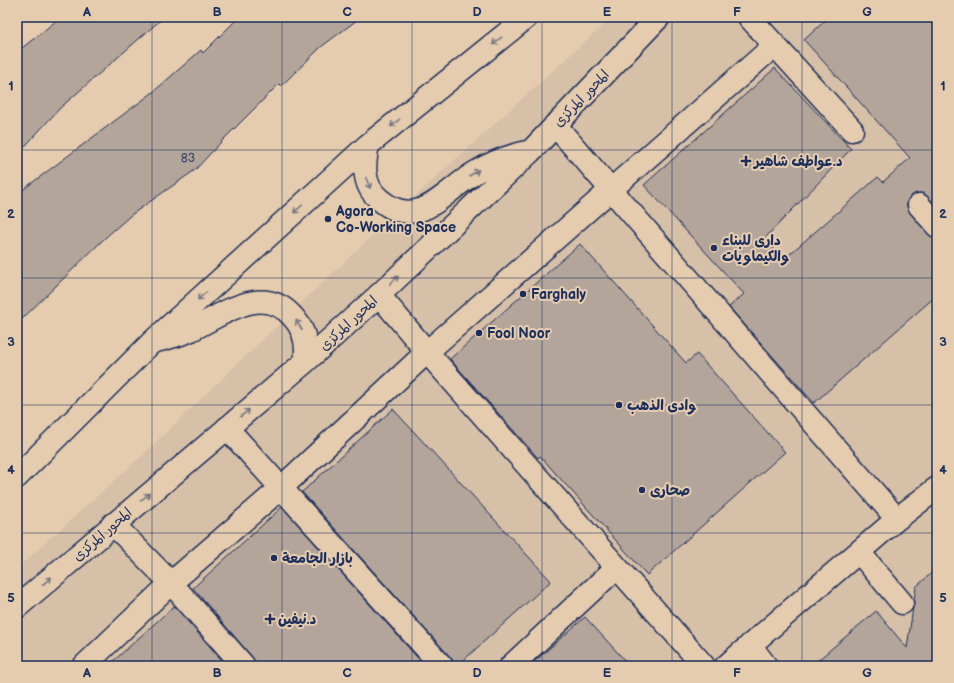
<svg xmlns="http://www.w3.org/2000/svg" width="954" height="683" font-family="'Balsamiq Sans','Playpen Sans Arabic',sans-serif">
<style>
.built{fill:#d7c0a8}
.building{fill:#b3a59a;stroke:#1b2f5e}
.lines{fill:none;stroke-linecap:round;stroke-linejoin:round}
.minor-casing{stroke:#1b2f5e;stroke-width:25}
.major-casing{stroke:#1b2f5e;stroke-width:25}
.minor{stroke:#e6ccae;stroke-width:22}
.major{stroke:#e6ccae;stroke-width:22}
.oneway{stroke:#767682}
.grid{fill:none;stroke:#1b2f5e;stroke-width:1;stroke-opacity:0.55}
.poi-dot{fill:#1b2f5e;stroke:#e6ccae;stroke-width:1.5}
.labels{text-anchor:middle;stroke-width:4;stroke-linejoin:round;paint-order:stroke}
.number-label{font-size:12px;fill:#414c6d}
.street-label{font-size:14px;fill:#1b2f5e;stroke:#e6ccae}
.poi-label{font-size:14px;font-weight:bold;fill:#1b2f5e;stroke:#e6ccae;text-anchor:start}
.neatline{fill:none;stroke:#1b2f5e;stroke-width:1.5}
.grid-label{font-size:13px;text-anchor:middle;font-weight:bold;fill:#1b2f5e}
</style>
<rect width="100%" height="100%" fill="#e6ccae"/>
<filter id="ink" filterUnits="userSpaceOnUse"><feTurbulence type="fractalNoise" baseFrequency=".025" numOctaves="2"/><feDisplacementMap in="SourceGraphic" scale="8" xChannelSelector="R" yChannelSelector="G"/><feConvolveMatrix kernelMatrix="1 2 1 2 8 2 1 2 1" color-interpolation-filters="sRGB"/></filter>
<g filter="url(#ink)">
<path class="built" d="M612 17H937V666H17V568L136 461 366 241Z"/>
<path class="building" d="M61 17H164L60 108 17 155V52Z
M239 17H361L321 47 281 86 279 84 222 141 195 170 131 215 106 237 17 324V194L152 93 201 50 203 53Z
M829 17H926L937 29V207L928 197 923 193H917L911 196 907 201V207L910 213 928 234 937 238V295L814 403 729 307 744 294 644 185 775 68 851 149 764 239 784 259 878 177 883 182 910 158 804 40Z
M580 244 686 363 697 354 785 452 647 575 540 456 538 458 450 359Z
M393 409 551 581 457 666H454L451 658 302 492Z
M282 507 284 509 425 666H256L253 658 193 588Z
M937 568V666H811L876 611 907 648 916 587Z
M174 606 227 666H108Z
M585 617 630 666H529L535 661Z"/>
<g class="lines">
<defs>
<path id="minor" d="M749 17 852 130
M555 125 897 519
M919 205 937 226
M379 295 427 352 704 666
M227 428 442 666
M113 524 171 583 244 666
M859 552 902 603
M750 645 766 666
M84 666 171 583 281 488 427 352 775 45
M511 666 616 568
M726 666 897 519 937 488"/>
<path id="major" d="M368 145C364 164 362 185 379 199 418 233 444 191 476 172 492 162 509 156 527 152
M156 341C168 338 180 335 191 330 222 315 263 282 293 317 305 330 308 345 305 362
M17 477 151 343 368 145 527 17
M17 607 305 362 379 295 530 152 659 17"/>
</defs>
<use href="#minor" class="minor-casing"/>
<use href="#major" class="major-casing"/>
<use href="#minor" class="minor"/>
<use href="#major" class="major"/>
</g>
<defs><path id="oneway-shaft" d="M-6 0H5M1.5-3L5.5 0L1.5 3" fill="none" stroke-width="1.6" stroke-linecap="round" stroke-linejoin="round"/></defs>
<g class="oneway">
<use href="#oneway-shaft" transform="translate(497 41) rotate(141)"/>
<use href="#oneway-shaft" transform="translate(395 123) rotate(141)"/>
<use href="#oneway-shaft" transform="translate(474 173) rotate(-33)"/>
<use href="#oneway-shaft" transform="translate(368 183) rotate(68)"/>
<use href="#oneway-shaft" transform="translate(298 209) rotate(138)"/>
<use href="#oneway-shaft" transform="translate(394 280) rotate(-44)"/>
<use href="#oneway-shaft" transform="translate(202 296) rotate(138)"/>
<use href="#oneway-shaft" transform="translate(299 325) rotate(-121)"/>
<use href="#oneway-shaft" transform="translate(245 413) rotate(-40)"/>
<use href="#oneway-shaft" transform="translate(145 497) rotate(-40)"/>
<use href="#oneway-shaft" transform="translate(47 581) rotate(-41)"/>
</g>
</g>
<path class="grid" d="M152 17V666M282 17V666M412 17V666M542 17V666M672 17V666M802 17V666M17 150H937M17 278H937M17 405H937M17 533H937"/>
<g class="poi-dot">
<path d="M744 155h4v4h4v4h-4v4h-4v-4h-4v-4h4z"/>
<circle cx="328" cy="219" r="4"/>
<circle cx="714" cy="248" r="4"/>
<circle cx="523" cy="294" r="4"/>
<circle cx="479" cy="333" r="4"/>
<circle cx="619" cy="405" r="4"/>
<circle cx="642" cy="490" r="4"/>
<circle cx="274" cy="558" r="4"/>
<path d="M268 613h4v4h4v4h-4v4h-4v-4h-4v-4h4z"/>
</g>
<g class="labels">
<g class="number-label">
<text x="188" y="162">83</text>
</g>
<g class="street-label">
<text transform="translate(581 98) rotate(-46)" y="5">المحور المركزى</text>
<text transform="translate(348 323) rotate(-43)" y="5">المحور المركزى</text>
<text transform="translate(102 534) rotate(-41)" y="5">المحور المركزى</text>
</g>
<g class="poi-label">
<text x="754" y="166">د.عواطف شاهير</text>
<text x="336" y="216">Agora<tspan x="336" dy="16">Co-Working Space</tspan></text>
<text x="722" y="245">دارى للبناء<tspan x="722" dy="16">والكيماويات</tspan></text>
<text x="531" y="299">Farghaly</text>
<text x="487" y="338">Fool Noor</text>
<text x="627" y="410">وادى الذهب</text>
<text x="650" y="495">صحارى</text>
<text x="282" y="563">بازار الجامعة</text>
<text x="278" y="624">د.نيفين</text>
</g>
</g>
<rect width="954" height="683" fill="none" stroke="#e6ccae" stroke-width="44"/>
<rect x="22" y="22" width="910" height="639" class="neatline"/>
<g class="grid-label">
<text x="87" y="16">A</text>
<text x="217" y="16">B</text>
<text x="347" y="16">C</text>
<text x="477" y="16">D</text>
<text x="607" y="16">E</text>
<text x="737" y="16">F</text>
<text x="867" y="16">G</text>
<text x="11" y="90">1</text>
<text x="943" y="90">1</text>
<text x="11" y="218">2</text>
<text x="943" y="218">2</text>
<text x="11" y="346">3</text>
<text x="943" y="346">3</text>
<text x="11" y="474">4</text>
<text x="943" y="474">4</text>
<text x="11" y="602">5</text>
<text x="943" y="602">5</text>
<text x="87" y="677">A</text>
<text x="217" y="677">B</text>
<text x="347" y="677">C</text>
<text x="477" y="677">D</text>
<text x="607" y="677">E</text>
<text x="737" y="677">F</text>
<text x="867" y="677">G</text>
</g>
</svg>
